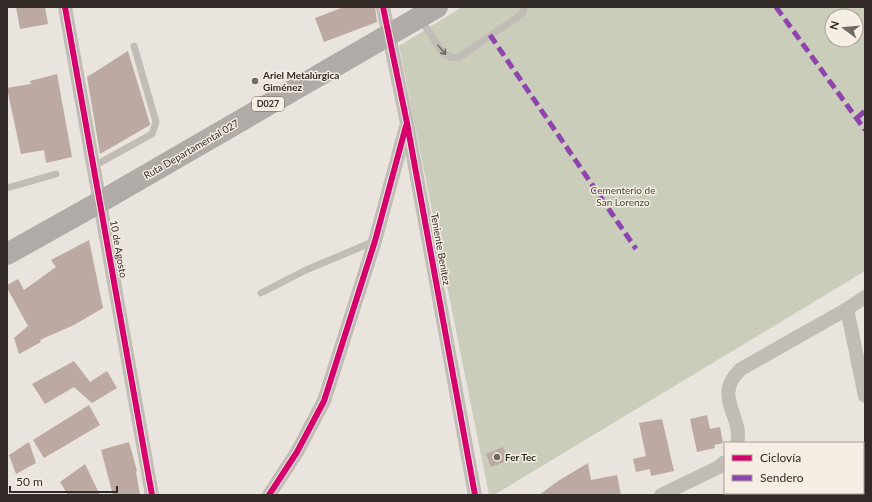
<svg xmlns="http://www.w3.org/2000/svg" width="872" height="502" font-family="Lato,sans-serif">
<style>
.green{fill:#cacdb9;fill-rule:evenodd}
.building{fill:#bba9a2}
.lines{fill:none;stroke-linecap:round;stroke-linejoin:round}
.service{stroke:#c2bcb7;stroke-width:7}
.minor{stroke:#c2bcb7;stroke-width:14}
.primary{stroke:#b0aba7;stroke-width:22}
.quiet{stroke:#8e44ad;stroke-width:5;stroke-dasharray:10 5;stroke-linecap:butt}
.cycleway-casing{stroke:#f6eee4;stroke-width:8}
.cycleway{stroke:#d6006c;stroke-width:6}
.oneway{stroke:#726c67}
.poi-dot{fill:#716b66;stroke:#f6eee4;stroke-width:1.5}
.labels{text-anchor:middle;stroke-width:3;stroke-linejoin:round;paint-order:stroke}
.shield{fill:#f6eee4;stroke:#6c655f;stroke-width:1}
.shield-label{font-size:9px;font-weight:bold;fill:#312a26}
.poi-label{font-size:10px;font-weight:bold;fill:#312a26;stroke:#f6eee4;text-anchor:start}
.street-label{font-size:10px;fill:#312a26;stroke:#f6eee4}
.park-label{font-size:10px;fill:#414d2d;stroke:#f6eee4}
</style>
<rect width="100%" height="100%" fill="#e9e4de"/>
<path class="green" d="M462 7H865V271L494 495H489L399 46ZM832 16H856V40H832Z"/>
<path class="building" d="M16 7H45L48 24 20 29Z
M344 7H375L377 22 324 42 315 18Z
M128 51 150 124V125L100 154 87 77Z
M57 74 72 157 46 163 44 150 21 154 7 88 31 84 30 81Z
M89 240 103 308 74 325 40 340 41 342 19 354 14 338 28 326 7 288V285L18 279 24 290 56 267 51 260Z
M74 361 90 382 107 371 117 388 92 403 74 387 45 404 32 384Z
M89 405 100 425 44 458 33 440Z
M707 415 710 429 720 427 723 443 714 445 715 448 697 452 690 419Z
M662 419 674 471 651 476 650 469 636 472 633 459 646 456 639 423Z
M29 442 36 463 16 474 9 455Z
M129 442 137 471 136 472 140 495H113L101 450Z
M503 447 509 460 491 467 486 454Z
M588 463 591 480 617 475 621 495H539L558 481Z
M85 464 100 495H68L60 482Z"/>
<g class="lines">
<path class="service" d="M421 20 443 53 450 57 458 58 522 14 524 7
M94 166 152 134 156 122 134 46
M7 188 56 174
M261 293 306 270 375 241"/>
<path class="minor" d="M65 7 152 495
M383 7 407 123 475 495
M847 309 865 396
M737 443C743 422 721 402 731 382 733 377 737 373 741 369L847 309 865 297
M269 495 297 452 324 401 375 241 406 127
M661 495 719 467 725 462"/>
<path class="primary" d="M7 254 100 202 437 7"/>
<path class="quiet" d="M776 7 865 130
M490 35 636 249
M857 118 865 111"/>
<defs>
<path id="cycleway" d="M65 7 152 495
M383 7 407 123 475 495
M269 495 297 452 324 401 375 241 406 126"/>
</defs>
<use href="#cycleway" class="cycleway-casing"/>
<use href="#cycleway" class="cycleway"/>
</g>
<defs><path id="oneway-shaft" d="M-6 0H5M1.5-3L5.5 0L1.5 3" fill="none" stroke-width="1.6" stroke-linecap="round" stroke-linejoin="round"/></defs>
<use class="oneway" href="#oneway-shaft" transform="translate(442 50) rotate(49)"/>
<g class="poi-dot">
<circle cx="255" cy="81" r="4"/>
<circle cx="497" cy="457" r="4"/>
</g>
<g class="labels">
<rect class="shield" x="252" y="97" width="32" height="14" rx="3"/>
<g class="shield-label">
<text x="268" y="107">D027</text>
</g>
<g class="poi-label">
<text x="263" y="79">Ariel Metalúrgica<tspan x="263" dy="12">Giménez</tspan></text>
<text x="505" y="461">Fer Tec</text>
</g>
<g class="street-label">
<text transform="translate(191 149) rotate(-30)" y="4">Ruta Departamental 027</text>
<text transform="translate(119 249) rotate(80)" y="4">10 de Agosto</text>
<text transform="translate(441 249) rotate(80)" y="4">Teniente Benítez</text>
</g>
<g class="park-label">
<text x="623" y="194">Cementerio de<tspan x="623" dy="12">San Lorenzo</tspan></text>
</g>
</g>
<rect width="872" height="502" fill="none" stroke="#312a26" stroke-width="16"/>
<rect x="724" y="442" width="140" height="52" fill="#f6eee4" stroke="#a7a098"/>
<rect x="732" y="455" width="20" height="6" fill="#d6006c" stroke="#a7a098"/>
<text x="760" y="462" font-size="12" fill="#312a26">Ciclovía</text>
<rect x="732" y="475" width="20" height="6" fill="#8e44ad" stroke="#a7a098"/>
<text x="760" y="482" font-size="12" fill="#312a26">Sendero</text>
<g transform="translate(844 28) rotate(286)"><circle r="19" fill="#f6eee4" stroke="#a7a098"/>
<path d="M0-3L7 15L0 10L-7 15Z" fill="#716b66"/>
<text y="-6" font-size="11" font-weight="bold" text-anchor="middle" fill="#312a26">N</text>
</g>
<path d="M10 486v6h107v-6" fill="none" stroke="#312a26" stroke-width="2"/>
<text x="16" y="486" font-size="12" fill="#312a26" stroke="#f6eee4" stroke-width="3" paint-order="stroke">50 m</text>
</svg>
